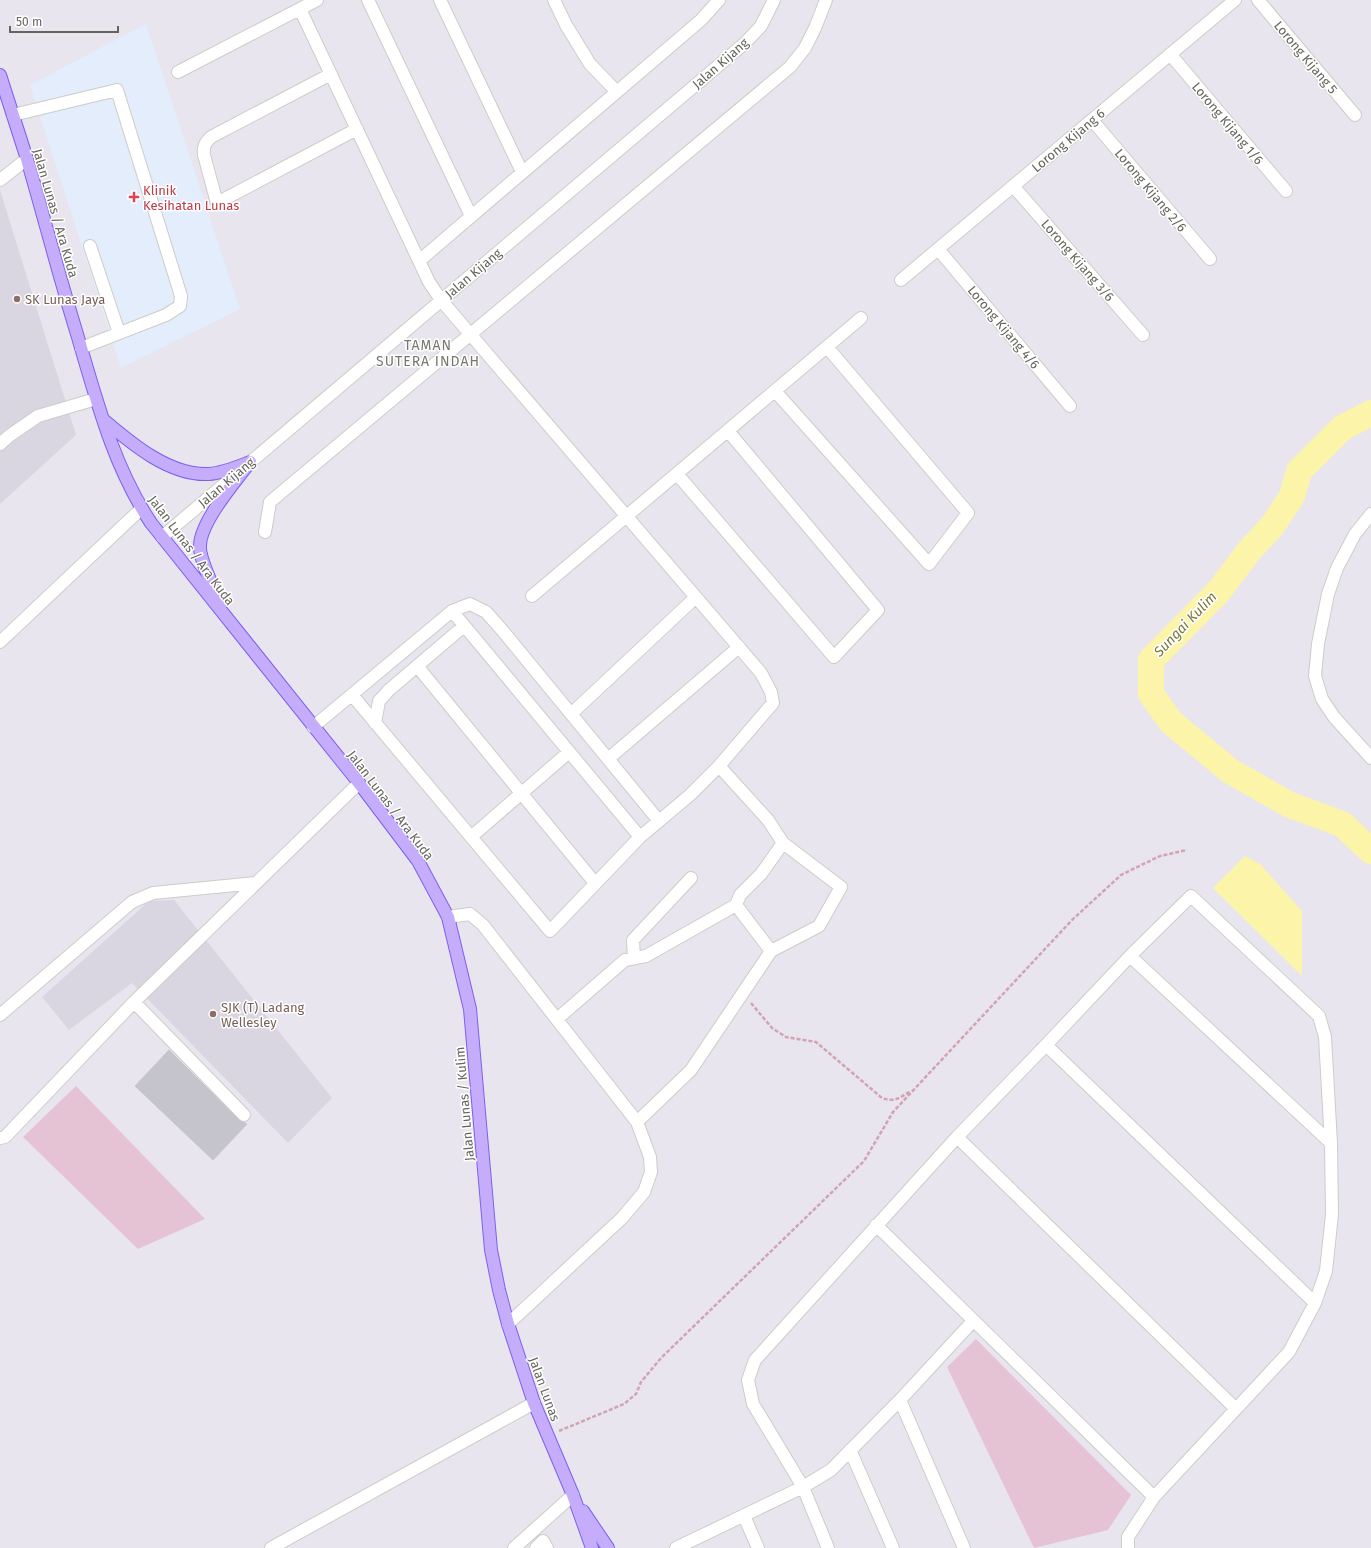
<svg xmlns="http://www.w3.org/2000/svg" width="1371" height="1548" font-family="'Fira Sans',sans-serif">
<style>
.education{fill:#d9d6e2}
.medical{fill:#e3edfb}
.green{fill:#e5c3d5}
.water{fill:#fcf4a8}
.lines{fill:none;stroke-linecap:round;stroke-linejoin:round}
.river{stroke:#fcf4a8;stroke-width:26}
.building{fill:#c5c4cc;stroke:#c6c4d3}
.minor-casing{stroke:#cccdc7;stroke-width:14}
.major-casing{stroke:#7b61ed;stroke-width:14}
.path{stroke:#d2a3b0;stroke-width:2.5;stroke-dasharray:4 2;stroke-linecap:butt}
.minor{stroke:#fff;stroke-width:12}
.major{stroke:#c5adfc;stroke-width:12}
.health-dot{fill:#e0444e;stroke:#fff;stroke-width:1.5}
.education-dot{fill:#8d6e63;stroke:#fff;stroke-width:1.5}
.labels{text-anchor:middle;stroke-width:3;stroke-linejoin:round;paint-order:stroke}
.street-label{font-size:13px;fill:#65655d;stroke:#fff}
.health-label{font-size:13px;fill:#be3a42;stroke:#fff;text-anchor:start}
.education-label{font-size:13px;fill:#785e54;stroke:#fff;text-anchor:start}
.neighbourhood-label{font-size:14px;letter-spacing:1px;fill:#77776e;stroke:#fff}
.water-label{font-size:14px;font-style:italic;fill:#7a7934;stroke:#fff}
</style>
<rect width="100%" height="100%" fill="#e8e5ef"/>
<path class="education" d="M0 190 76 435 0 504Z
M174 900 332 1098 288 1143 132 983 69 1030 42 997 149 901Z"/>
<path class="medical" d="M146 24 240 309 121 368 30 85Z"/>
<path class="green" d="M76 1086 205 1219 138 1249 23 1137Z
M976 1339 1131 1495 1108 1530 1034 1548 947 1367Z"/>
<path class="water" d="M1245 856 1260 864 1302 911V976L1213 888Z"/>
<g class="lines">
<path class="river" d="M1371 413 1342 428 1299 471 1292 496 1273 525 1249 551 1219 591 1151 660V694L1171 722 1230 771 1290 805 1342 824 1371 851"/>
</g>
<path class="building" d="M169 1050 239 1120 247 1124 213 1160 135 1086Z"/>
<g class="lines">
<defs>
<path id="minor" d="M368 0 471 216
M440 0 522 172
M554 0 566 25 590 64 617 92
M1258 0 1355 115
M300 9 429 282 441 300 761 673 771 692 773 703 719 766 690 795 640 837 550 931 352 695
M1170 54 1286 191
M178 72 317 0
M331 74 211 137C205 143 203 146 204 155L217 203 357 129
M13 115 117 90 181 296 180 306 166 315 81 348
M1092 120 1210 259
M0 180 27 159
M1013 186 1143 335
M90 246 119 333
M938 249 1070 406
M419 261 701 20 719 0
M901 280 1235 0
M775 391 929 564 968 513 827 347
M0 444 9 436 38 416 96 399
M677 474 834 657 878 610 728 431
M1371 514 1355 534 1337 568 1328 594 1318 644 1315 676 1322 699 1334 717 1371 758
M265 532 270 502 283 491 790 67 805 48 815 28 826 0
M162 537 745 43 761 26 774 0
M532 596 861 318
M452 611 640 837
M0 642 141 509
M417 666 595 883
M571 714 696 597
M375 723 379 701 389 690 464 626
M313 727 452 611 470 604 486 612 502 630 659 821
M608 759 739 647
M471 837 569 752
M736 905 771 951
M448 917 470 914 483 925 637 1122 650 1157 651 1172 644 1192 622 1218 508 1324
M1130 956 1331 1143
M634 958 633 940 691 878
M134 1002 244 1115
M0 1015 132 902 153 893 256 883
M557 1019 625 960 646 956 736 905 740 895 761 874 783 843
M1046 1045 1315 1303
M637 1122 691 1070 771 951 819 926 841 887 783 843 768 820 719 766
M957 1137 1235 1408
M0 1138 5 1137 134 1002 359 783
M876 1225 1154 1497
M900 1400 964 1548
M850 1450 893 1548
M744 1516 758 1548
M271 1548 534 1403
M514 1548 573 1495
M536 1548 543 1541 547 1548
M676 1548 803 1487 831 1470 900 1400 973 1321
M828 1548 803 1487 753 1404 748 1380 755 1360 957 1137 1046 1045 1130 956 1191 896 1319 1016 1325 1037 1331 1143 1332 1214 1326 1271 1315 1303 1289 1352 1154 1497 1128 1537V1548"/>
<path id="major" d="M0 75C9 103 18 131 27 159 44 217 59 276 77 334 96 398 113 466 151 523L359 783 418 861 448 917 470 1009 491 1250 499 1290 508 1324 534 1403 573 1495 592 1548
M105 421C132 444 170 476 209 474 223 473 237 467 250 462
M221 604C215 591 199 559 200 546 200 522 235 482 250 462
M583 1511 608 1548"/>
</defs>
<use href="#minor" class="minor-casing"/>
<use href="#major" class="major-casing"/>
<path class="path" d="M751 1003 772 1028 786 1037 816 1042 882 1098C895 1103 900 1097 911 1091
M559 1431 624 1404 636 1394 641 1382 661 1358 864 1161 893 1112 1072 920 1121 875 1160 856 1187 850"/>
<use href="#minor" class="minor"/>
<use href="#major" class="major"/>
</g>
<path class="health-dot" d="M132 191h4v4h4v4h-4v4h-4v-4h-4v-4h4z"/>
<g class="education-dot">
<circle cx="17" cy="299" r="4"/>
<circle cx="213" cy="1014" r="4"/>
</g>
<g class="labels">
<g class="street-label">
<text transform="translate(1306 57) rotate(50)" y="5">Lorong Kijang 5</text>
<text transform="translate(720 63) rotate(-41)" y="5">Jalan Kijang</text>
<text transform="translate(1228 123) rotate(50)" y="5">Lorong Kijang 1/6</text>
<text transform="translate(1068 140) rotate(-40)" y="5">Lorong Kijang 6</text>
<text transform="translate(1151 190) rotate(50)" y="5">Lorong Kijang 2/6</text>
<text transform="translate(56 213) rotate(74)" y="5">Jalan Lunas / Ara Kuda</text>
<text transform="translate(1078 260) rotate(49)" y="5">Lorong Kijang 3/6</text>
<text transform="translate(473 273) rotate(-40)" y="5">Jalan Kijang</text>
<text transform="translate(1004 327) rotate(50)" y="5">Lorong Kijang 4/6</text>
<text transform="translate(226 482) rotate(-40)" y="5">Jalan Kijang</text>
<text transform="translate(192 550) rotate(53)" y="5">Jalan Lunas / Ara Kuda</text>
<text transform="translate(391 805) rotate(53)" y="5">Jalan Lunas / Ara Kuda</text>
<text transform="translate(464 1104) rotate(-95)" y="5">Jalan Lunas / Kulim</text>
<text transform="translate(545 1389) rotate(70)" y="5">Jalan Lunas</text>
</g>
<g class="health-label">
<text x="143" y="195">Klinik<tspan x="143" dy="15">Kesihatan Lunas</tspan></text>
</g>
<g class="education-label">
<text x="25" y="304">SK Lunas Jaya</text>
<text x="221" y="1012">SJK (T) Ladang<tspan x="221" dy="15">Wellesley</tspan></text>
</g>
<g class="neighbourhood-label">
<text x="428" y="350">TAMAN<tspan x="428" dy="16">SUTERA INDAH</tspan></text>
</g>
<g class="water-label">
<text transform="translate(1185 624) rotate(-46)" y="5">Sungai Kulim</text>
</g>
</g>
<path d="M10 26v6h108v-6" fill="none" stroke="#65655d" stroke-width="2"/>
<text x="16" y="26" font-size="12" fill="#65655d" stroke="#ffffff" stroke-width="3" paint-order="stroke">50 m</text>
</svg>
